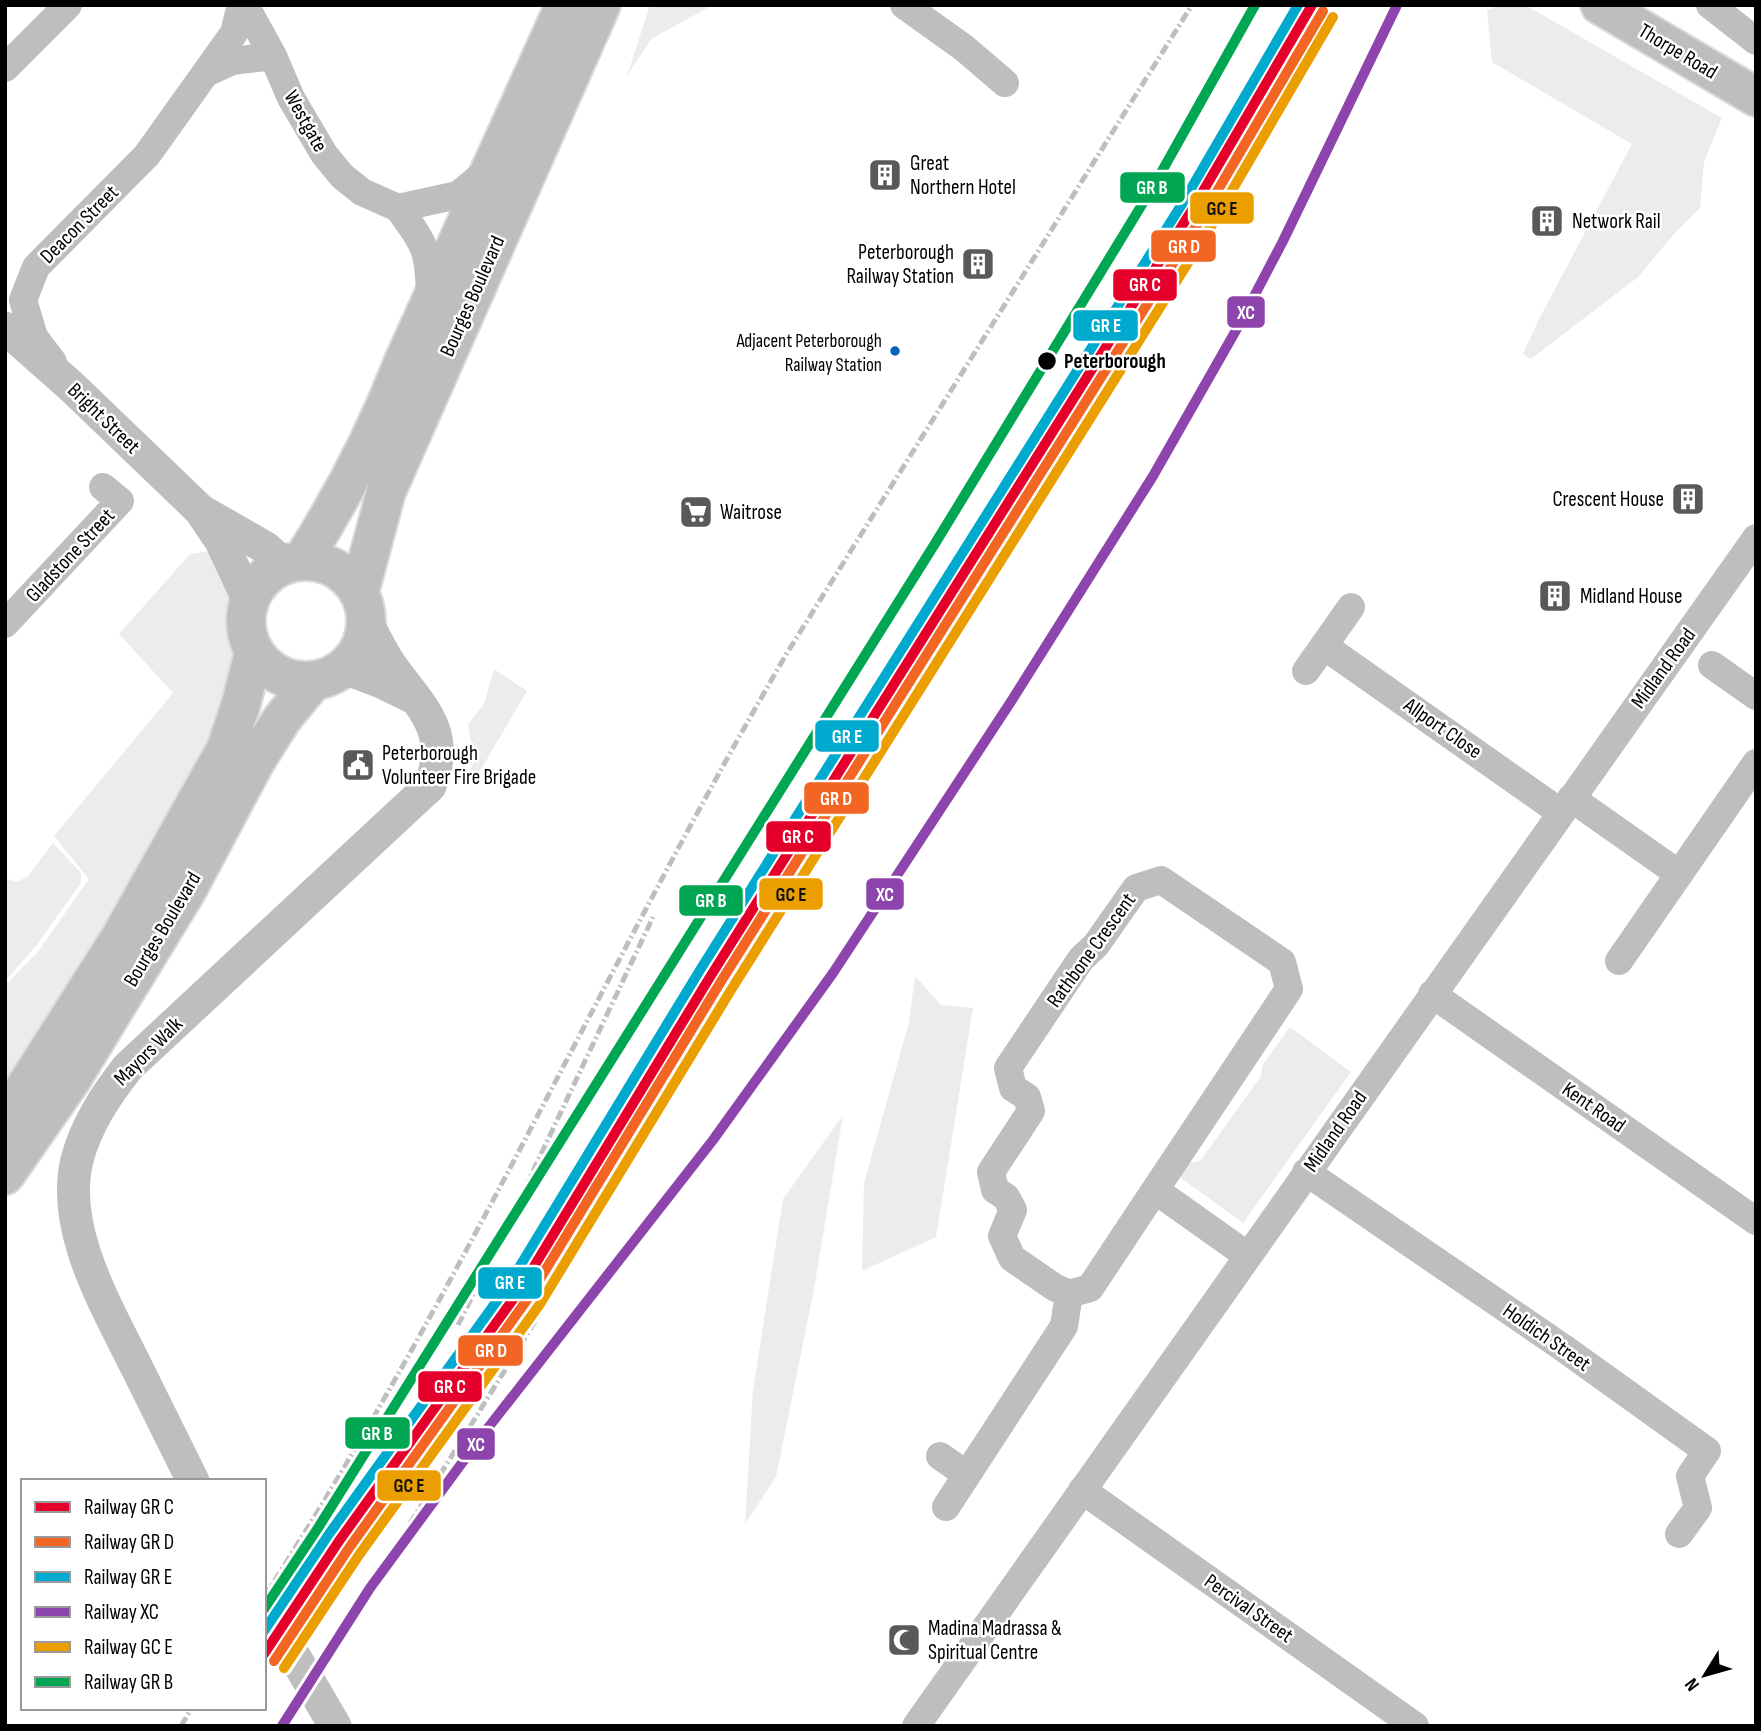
<svg xmlns="http://www.w3.org/2000/svg" width="1761" height="1731" font-family="'Sofia Sans Condensed',sans-serif">
<style>
.green{fill:#ececec}
.lines{fill:none;stroke-linecap:round;stroke-linejoin:round}
.primary-casing{stroke:#dbdbdb;stroke-width:42}
.minor{stroke:#bebebe;stroke-width:28}
.tertiary{stroke:#bebebe;stroke-width:33}
.primary{stroke:#bebebe;stroke-width:38}
.rail{stroke:#bebebe;stroke-width:5;stroke-dasharray:10 3.5 2 3.5;stroke-linecap:butt}
.rail-1-casing{stroke:#fff;stroke-width:16}
.rail-2-casing{stroke:#fff;stroke-width:16}
.rail-3-casing{stroke:#fff;stroke-width:16}
.rail-4-casing{stroke:#fff;stroke-width:16}
.rail-5-casing{stroke:#fff;stroke-width:16}
.rail-6-casing{stroke:#fff;stroke-width:16}
.rail-1{stroke:#e4002b;stroke-width:10}
.rail-2{stroke:#f26522;stroke-width:10}
.rail-3{stroke:#00a9ce;stroke-width:10}
.rail-4{stroke:#8e44ad;stroke-width:10}
.rail-5{stroke:#eb9e00;stroke-width:10}
.rail-6{stroke:#00a651;stroke-width:10}
.bus-dot{fill:#0065bd;stroke:#fff;stroke-width:2.5}
.stop-dot{fill:#000;stroke:#fff;stroke-width:2.5}
.labels{text-anchor:middle;stroke-width:5;stroke-linejoin:round;paint-order:stroke}
.bus-label{font-size:19px;fill:#000;stroke:#fff;text-anchor:end}
.street-label{font-size:21px;fill:#000;stroke:#fff}
.poi-label{font-size:21px;fill:#000;stroke:#fff;text-anchor:start}
.stop-label{font-size:21px;font-weight:bold;fill:#000;stroke:#fff;text-anchor:start}
.line-badge{stroke:#fff;stroke-width:2.5}
.badge-label{font-size:19px;text-anchor:middle;font-weight:bold;fill:#fff}
.pale-badge-label{font-size:19px;text-anchor:middle;font-weight:bold;fill:#111}
</style>
<rect width="100%" height="100%" fill="#fff"/>
<path class="green" d="M650 5H713L651 39 627 76Z
M1501 5H1525L1722 118 1704 162 1700 208 1673 235 1638 277 1531 359 1523 354 1538 321 1632 144 1492 62 1487 10Z
M212 551 226 583 233 616 232 664 207 758 5 1095V985L37 953 89 879 54 836 173 693 119 634 190 554Z
M494 669 527 691 480 771H470L474 761 468 724 484 704Z
M53 843 81 873V883L36 946 5 981V878L17 882 28 876Z
M915 976 941 1005 973 1008 936 1237 862 1271 864 1183 909 1022Z
M1290 1027 1351 1072 1243 1223 1178 1176 1187 1163 1200 1161 1261 1076 1262 1066Z
M843 1115 814 1289 776 1477 745 1524 753 1390 783 1199Z"/>
<g class="lines">
<defs>
<path id="primary" d="M1600 5 1756 97
M302 561C342 498 376 433 403 363L565 5
M246 621a60 60 0 1 1 120 0a60 60 0 1 1-120 0Z
M359 593 386 492 601 5
M5 1119 120 938 226 749 241 704 254 652
M5 1175 71 1080 187 890 255 762 282 719 313 681"/>
</defs>
<use href="#primary" class="primary-casing"/>
<path class="minor" d="M245 5 273 56 291 98 324 154 342 176 362 192 398 208 458 195 487 171
M904 5 964 48 1005 83
M1710 5 1756 41
M5 68 68 5
M206 73 232 61 273 56
M398 208C426 245 429 251 430 297
M53 362 34 337 23 300 36 267 147 155 234 33 241 5
M5 624 120 501 103 487
M1324 646 1560 812
M1712 665 1756 696
M1306 671 1351 607
M1571 798 1679 874
M1619 961 1756 763
M1432 994 1756 1221
M1306 1172 1562 1347 1707 1451 1690 1476 1698 1508 1679 1534
M1155 1190 1090 1288 1069 1294 1054 1287 1012 1258 1002 1236 1013 1210 1006 1197 995 1190 991 1172 1031 1111 1027 1097 1013 1088 1008 1068 1081 959 1096 945 1136 888 1161 880 1282 962 1289 989 1155 1190 1248 1256
M940 1456 967 1475
M1082 1490 1415 1726
M946 1507 1064 1326 1069 1294
M916 1726 1756 538"/>
<path class="tertiary" d="M5 328 72 387 200 510 221 541 249 601
M205 513 266 548 285 565
M345 668 379 681 414 698
M193 1481C174 1443 155 1404 136 1366 107 1307 60 1229 77 1160 86 1125 106 1095 128 1067L430 786C453 727 417 705 388 661 380 649 374 635 367 623
M264 1604 335 1726"/>
<use href="#primary" class="primary"/>
<path class="rail" d="M1247 163 1321 5
M458 1325 510 1220 653 917
M370 1588 591 1231
M264 1597C460 1294 606 964 787 653L1192 5
M181 1726 192 1708"/>
<defs>
<path id="rail-1" d="M264 1654 339 1541 519 1291 710 977 1192 210 1312 5"/>
<path id="rail-2" d="M274 1661 349 1548 529 1297 720 983 1202 217 1323 11"/>
<path id="rail-3" d="M264 1631 329 1534 509 1284 700 970 1182 204 1298 5"/>
<path id="rail-4" d="M282 1726 370 1588 484 1433 713 1140 833 973 1012 700 1153 476 1239 325 1283 241 1397 5"/>
<path id="rail-5" d="M284 1668 359 1555 540 1304 731 990 1213 223 1333 17"/>
<path id="rail-6" d="M264 1609 318 1528 936 542 1157 180 1255 5"/>
</defs>
<use href="#rail-1" class="rail-1-casing"/>
<use href="#rail-2" class="rail-2-casing"/>
<use href="#rail-3" class="rail-3-casing"/>
<use href="#rail-4" class="rail-4-casing"/>
<use href="#rail-5" class="rail-5-casing"/>
<use href="#rail-6" class="rail-6-casing"/>
<use href="#rail-1" class="rail-1"/>
<use href="#rail-2" class="rail-2"/>
<use href="#rail-3" class="rail-3"/>
<use href="#rail-4" class="rail-4"/>
<use href="#rail-5" class="rail-5"/>
<use href="#rail-6" class="rail-6"/>
</g>
<defs>
<symbol id="building-square" viewBox="-11 -11 22 22"><rect x="-9" y="-9" width="18" height="18" rx="4" fill="#595959" stroke="#fff"/><path d="M-4-6H4V6H1V3H-1V6H-4ZM-2.5-4.3h1.7v1.8h-1.7ZM.8-4.3h1.7v1.8H.8ZM-2.5-1h1.7V.8h-1.7ZM.8-1h1.7V.8H.8Z" fill="#fff"/></symbol>
<symbol id="supermarket-square" viewBox="-11 -11 22 22"><rect x="-9" y="-9" width="18" height="18" rx="4" fill="#595959" stroke="#fff"/><path d="M-6-5.5h2.5l.6 2H6L4.5 2H-2.5L-4.4-4H-6ZM-1.5 3.2a1.3 1.3 0 1 0 .1 0ZM3 3.2a1.3 1.3 0 1 0 .1 0Z" fill="#fff"/></symbol>
<symbol id="civic-square" viewBox="-11 -11 22 22"><rect x="-9" y="-9" width="18" height="18" rx="4" fill="#595959" stroke="#fff"/><path d="M-.6-6.5H3V-4.5H.6V-3L4-1V1h2V6H-6V1h2V-1L-.6-3ZM-1.2 2.5V6h2.4V2.5Z" fill="#fff"/></symbol>
<symbol id="mosque-square" viewBox="-11 -11 22 22"><rect x="-9" y="-9" width="18" height="18" rx="4" fill="#595959" stroke="#fff"/><path d="M3.5-4.9A6 6 0 1 0 3.5 4.9A5 5 0 1 1 3.5-4.9Z" fill="#fff"/></symbol>
</defs>
<g fill-rule="evenodd">
<use href="#building-square" x="866" y="156" width="38" height="38"/>
<use href="#building-square" x="1528" y="202" width="38" height="38"/>
<use href="#building-square" x="959" y="245" width="38" height="38"/>
<use href="#building-square" x="1669" y="480" width="38" height="38"/>
<use href="#supermarket-square" x="677" y="493" width="38" height="38"/>
<use href="#building-square" x="1536" y="577" width="38" height="38"/>
<use href="#civic-square" x="339" y="746" width="38" height="38"/>
<use href="#mosque-square" x="885" y="1621" width="38" height="38"/>
</g>
<circle class="bus-dot" cx="895" cy="351" r="6"/>
<circle class="stop-dot" cx="1047" cy="361" r="10"/>
<g class="labels">
<g class="bus-label">
<text x="882" y="347">Adjacent Peterborough<tspan x="882" dy="24">Railway Station</tspan></text>
</g>
<g class="street-label">
<text transform="translate(1678 51) rotate(31)" y="7">Thorpe Road</text>
<text transform="translate(306 121) rotate(61)" y="7">Westgate</text>
<text transform="translate(79 224) rotate(-45)" y="7">Deacon Street</text>
<text transform="translate(472 296) rotate(-66)" y="7">Bourges Boulevard</text>
<text transform="translate(104 418) rotate(44)" y="7">Bright Street</text>
<text transform="translate(70 555) rotate(-47)" y="7">Gladstone Street</text>
<text transform="translate(1663 668) rotate(-54)" y="7">Midland Road</text>
<text transform="translate(1443 728) rotate(35)" y="7">Allport Close</text>
<text transform="translate(162 929) rotate(-59)" y="7">Bourges Boulevard</text>
<text transform="translate(1091 950) rotate(-54)" y="7">Rathbone Crescent</text>
<text transform="translate(148 1051) rotate(-45)" y="7">Mayors Walk</text>
<text transform="translate(1594 1107) rotate(35)" y="7">Kent Road</text>
<text transform="translate(1335 1131) rotate(-55)" y="7">Midland Road</text>
<text transform="translate(1547 1337) rotate(35)" y="7">Holdich Street</text>
<text transform="translate(1249 1608) rotate(35)" y="7">Percival Street</text>
</g>
<g class="poi-label">
<text x="910" y="170">Great<tspan x="910" dy="24">Northern Hotel</tspan></text>
<text x="1572" y="228">Network Rail</text>
<text x="954" y="259" text-anchor="end">Peterborough<tspan x="954" dy="24">Railway Station</tspan></text>
<text x="1664" y="506" text-anchor="end">Crescent House</text>
<text x="720" y="519">Waitrose</text>
<text x="1580" y="603">Midland House</text>
<text x="382" y="760">Peterborough<tspan x="382" dy="24">Volunteer Fire Brigade</tspan></text>
<text x="928" y="1635">Madina Madrassa &amp;<tspan x="928" dy="24">Spiritual Centre</tspan></text>
</g>
<g class="stop-label">
<text x="1064" y="368">Peterborough</text>
</g>
</g>
<g class="line-badge">
<rect x="1119" y="171" width="67" height="33" rx="7" fill="#00a651"/>
<rect x="1189" y="191" width="66" height="34" rx="7" fill="#eb9e00"/>
<rect x="1150" y="229" width="67" height="34" rx="7" fill="#f26522"/>
<rect x="1112" y="268" width="66" height="34" rx="7" fill="#e4002b"/>
<rect x="1226" y="295" width="40" height="34" rx="7" fill="#8e44ad"/>
<rect x="1072" y="309" width="67" height="33" rx="7" fill="#00a9ce"/>
<rect x="814" y="719" width="66" height="34" rx="7" fill="#00a9ce"/>
<rect x="803" y="781" width="67" height="34" rx="7" fill="#f26522"/>
<rect x="765" y="820" width="67" height="33" rx="7" fill="#e4002b"/>
<rect x="758" y="877" width="66" height="34" rx="7" fill="#eb9e00"/>
<rect x="865" y="877" width="40" height="34" rx="7" fill="#8e44ad"/>
<rect x="678" y="884" width="66" height="33" rx="7" fill="#00a651"/>
<rect x="477" y="1266" width="66" height="34" rx="7" fill="#00a9ce"/>
<rect x="457" y="1334" width="67" height="33" rx="7" fill="#f26522"/>
<rect x="417" y="1370" width="66" height="33" rx="7" fill="#e4002b"/>
<rect x="344" y="1416" width="67" height="34" rx="7" fill="#00a651"/>
<rect x="456" y="1427" width="40" height="34" rx="7" fill="#8e44ad"/>
<rect x="376" y="1469" width="66" height="33" rx="7" fill="#eb9e00"/>
</g>
<g class="badge-label">
<text x="1152" y="194">GR B</text>
<text x="1184" y="253">GR D</text>
<text x="1145" y="291">GR C</text>
<text x="1246" y="319">XC</text>
<text x="1106" y="332">GR E</text>
<text x="847" y="743">GR E</text>
<text x="836" y="805">GR D</text>
<text x="798" y="843">GR C</text>
<text x="885" y="901">XC</text>
<text x="711" y="907">GR B</text>
<text x="510" y="1289">GR E</text>
<text x="491" y="1357">GR D</text>
<text x="450" y="1393">GR C</text>
<text x="377" y="1440">GR B</text>
<text x="476" y="1451">XC</text>
</g>
<g class="pale-badge-label">
<text x="1222" y="215">GC E</text>
<text x="791" y="901">GC E</text>
<text x="409" y="1492">GC E</text>
</g>
<rect width="1761" height="1731" fill="none" stroke="#000000" stroke-width="14"/>
<rect x="21" y="1479" width="245" height="231" fill="#ffffff" stroke="#999999" stroke-width="2"/>
<rect x="35" y="1502" width="35" height="10" fill="#e4002b" stroke="#999999" stroke-width="2"/>
<text x="84" y="1514" font-size="21" fill="#000000">Railway GR C</text>
<rect x="35" y="1537" width="35" height="10" fill="#f26522" stroke="#999999" stroke-width="2"/>
<text x="84" y="1549" font-size="21" fill="#000000">Railway GR D</text>
<rect x="35" y="1572" width="35" height="10" fill="#00a9ce" stroke="#999999" stroke-width="2"/>
<text x="84" y="1584" font-size="21" fill="#000000">Railway GR E</text>
<rect x="35" y="1607" width="35" height="10" fill="#8e44ad" stroke="#999999" stroke-width="2"/>
<text x="84" y="1619" font-size="21" fill="#000000">Railway XC</text>
<rect x="35" y="1642" width="35" height="10" fill="#eb9e00" stroke="#999999" stroke-width="2"/>
<text x="84" y="1654" font-size="21" fill="#000000">Railway GC E</text>
<rect x="35" y="1677" width="35" height="10" fill="#00a651" stroke="#999999" stroke-width="2"/>
<text x="84" y="1689" font-size="21" fill="#000000">Railway GR B</text>
<g transform="translate(1705 1675) rotate(233)" stroke="#ffffff" stroke-width="5" paint-order="stroke">
<path d="M0-5L12 26L0 18L-12 26Z" fill="#000000"/>
<text y="-10" font-size="19" font-weight="bold" text-anchor="middle" fill="#000000">N</text>
</g>
</svg>
